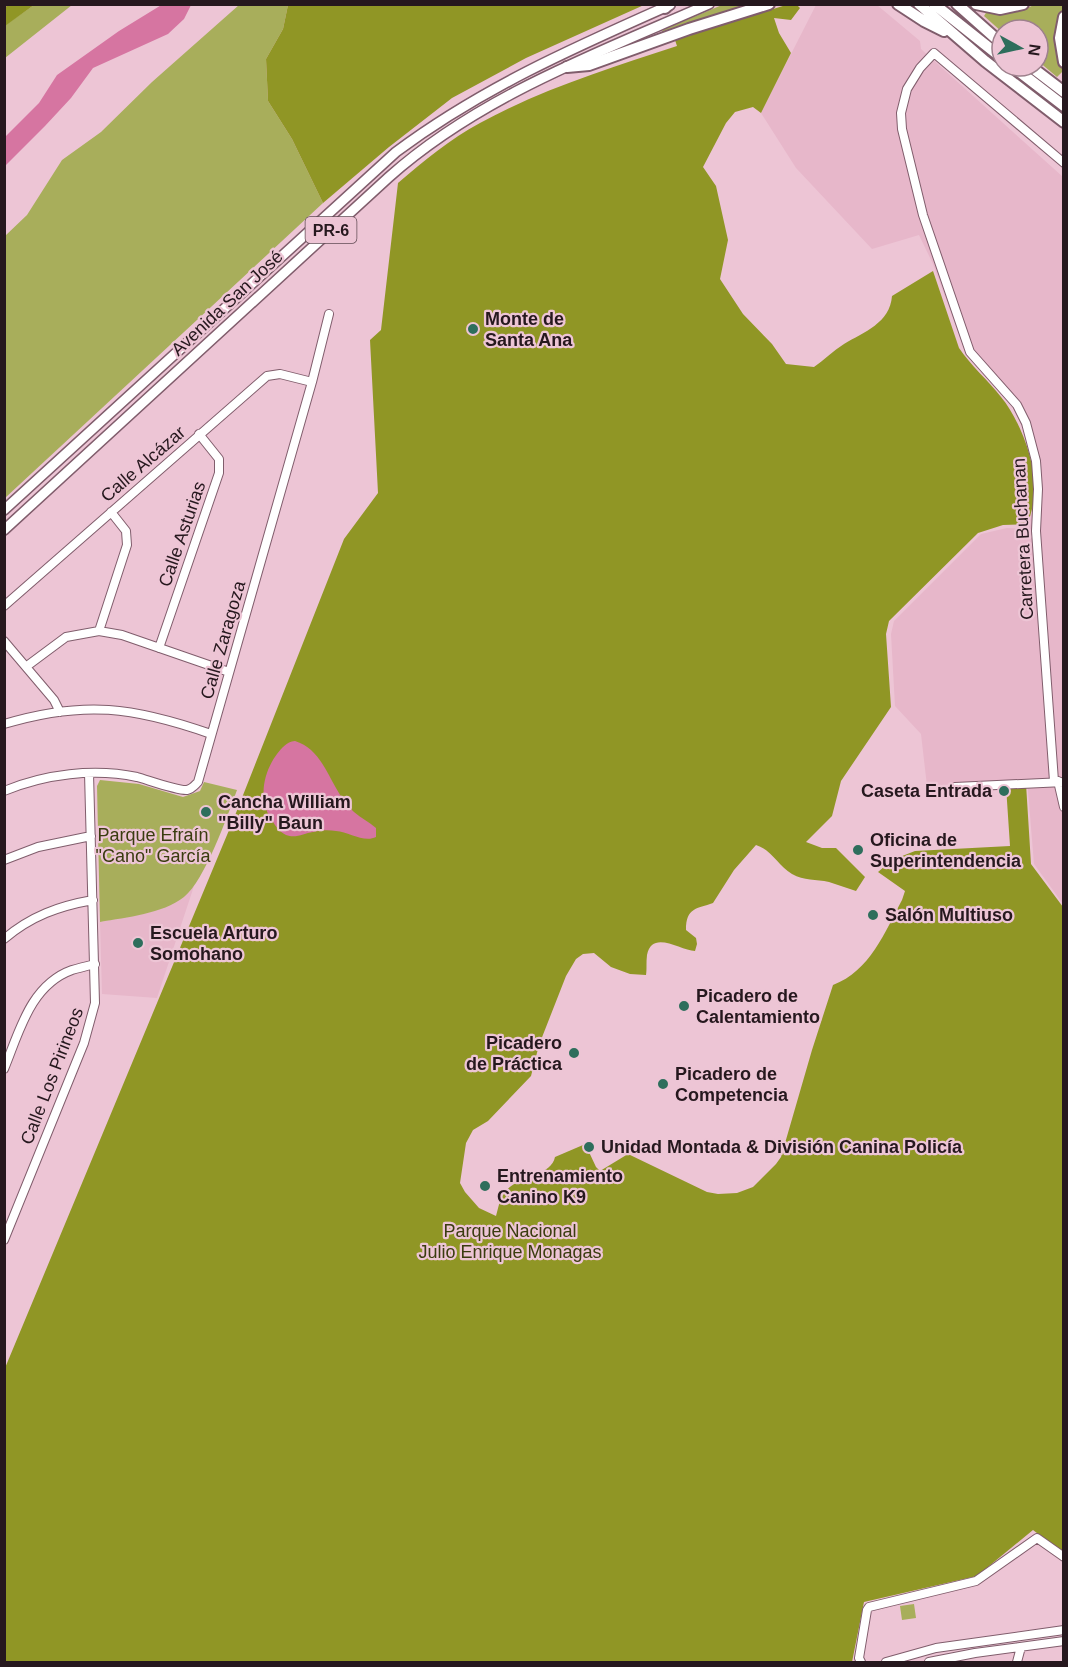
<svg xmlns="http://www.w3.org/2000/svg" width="1068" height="1667" font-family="Arial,sans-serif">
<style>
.built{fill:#e7b7ca}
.green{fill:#a8ae5b}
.forest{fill:#909625}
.water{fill:#d675a1}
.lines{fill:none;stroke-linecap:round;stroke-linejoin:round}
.stream{stroke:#d675a1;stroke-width:2}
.minor-casing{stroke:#805d6c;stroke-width:10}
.major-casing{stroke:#805d6c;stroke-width:12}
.highway-casing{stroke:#805d6c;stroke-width:14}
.minor{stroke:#fff;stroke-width:8}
.major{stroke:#fff;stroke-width:9}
.highway{stroke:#fff;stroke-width:10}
.poi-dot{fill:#2e6e5c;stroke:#edc5d5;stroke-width:2}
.labels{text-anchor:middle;stroke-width:4.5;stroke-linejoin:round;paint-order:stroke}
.shield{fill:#edc5d5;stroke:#624c55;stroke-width:1.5}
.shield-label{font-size:16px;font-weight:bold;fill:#26181e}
.street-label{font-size:18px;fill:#26181e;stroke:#edc5d5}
.poi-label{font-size:18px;font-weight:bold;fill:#26181e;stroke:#edc5d5;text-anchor:start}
.park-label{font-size:18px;fill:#3a3c0f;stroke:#edc5d5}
</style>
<rect width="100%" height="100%" fill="#edc5d5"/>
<path class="built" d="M816 5H877L920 41 921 49 1063 177V904L1034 864 1027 779 927 786 921 734 895 706 891 634 894 621 981 534 1007 528 1028 529 1035 500 1031 461 1024 431 1012 406 966 354 933 264 919 235 872 249 796 168 761 113Z
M194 886 157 998 102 994 100 922 141 914 184 897Z"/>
<path class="green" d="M34 5H72L5 58 4 26Z
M239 5H288L283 29 266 59 268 101 292 139 323 203 5 498V236L27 215 62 160 101 132 152 82Z
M722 5H755L662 35 661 33 663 30Z
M1034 5H1063L1060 21 1059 58 1063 71 1057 77 1038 61V30H1002V32L984 16 987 11 1018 12Z
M100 780 139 784 183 797 200 791 204 782 237 790C227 817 205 880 184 897 162 914 127 917 100 922L97 786Z
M914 1604 916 1618 902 1620 900 1606Z"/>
<path class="forest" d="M5 4H34V5L5 26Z
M288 5V4L644 5 526 58 452 98 389 147 323 203 292 139 268 101 266 59 283 29Z
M786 5H797L800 8 791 20 774 18 779 33 791 53 761 113 753 107 735 112 726 123 703 167 716 186 728 240 720 279 743 314 772 344 786 364 814 367C824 360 833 351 844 344 864 332 890 323 892 296L933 271 959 348C971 366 988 380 1001 397 1021 421 1039 470 1034 501 1032 509 1030 517 1028 524L1003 525 978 533 889 621 886 634 891 707 841 781 832 816 806 842 822 848H836L865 877 856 891C847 888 838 885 829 882 816 879 804 881 792 874 778 866 772 850 756 845L734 870 713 903C697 909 686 907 686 930L696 938 697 944 695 951C681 951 652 929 647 955 646 962 647 969 646 975L630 974 611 967 594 953 583 954 576 959 566 976 539 1045 531 1076 488 1121 473 1130 466 1143 460 1183 465 1192 479 1208 496 1216C498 1209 500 1198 504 1193 517 1175 551 1177 555 1157L583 1145 585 1153 589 1152 596 1167 600 1171 628 1154 707 1192 718 1194 737 1193 753 1187 776 1164 781 1157 812 1050 833 985C870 971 885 932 902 900L905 891 878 872 892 860 915 851 1010 846 1006 786 1026 784 1031 864 1063 907V1553L1033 1530 977 1576 864 1602 852 1662H5V1368L232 823 344 539 378 493 370 340 381 330 398 183C424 161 450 139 480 123 542 89 610 68 677 46L675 40Z"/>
<path class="water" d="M163 4 191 5 184 19 168 34 93 68 71 98 45 126 5 166V137L39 103 57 75 119 31Z
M295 741C327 751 330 791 354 812 361 818 369 822 376 828V837C364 843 349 832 336 831 329 830 321 830 313 832 304 833 296 839 286 835 280 832 277 828 273 822 258 802 262 774 277 754 282 748 286 742 295 741Z"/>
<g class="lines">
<path class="stream" d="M4 7 8 4"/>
<defs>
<path id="minor" d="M4 606 267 376 280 374 312 382
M99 631 127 545 126 531 111 512
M4 641 54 700 60 712
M159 648 219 473V459L199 434
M27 666 66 637 99 631 122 635 229 672
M4 724C84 700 134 707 211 734
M1054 781 1036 531 1038 489 1036 461 1026 423 1017 405 970 352 923 215 902 129 901 113 907 89 920 68 934 53 1064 163
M1058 781 1064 807
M955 787 1064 782
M4 791C45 774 94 768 137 777 148 780 178 791 187 790 192 789 194 786 198 782L312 382 329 314
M4 860 38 847 91 836
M4 939C31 916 59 906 93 900
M4 1069C19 1033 30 985 72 970 79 968 87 966 95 964
M4 1240 84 1043 95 1003 89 773
M861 1662 859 1658 867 1610 869 1607 976 1581 1037 1538 1064 1557
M886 1662 936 1648 1064 1630
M929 1662 975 1653 1064 1641
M1017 1662 1021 1647"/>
<path id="major" d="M4 510 396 152C482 88 573 48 670 5
M4 530 389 177C480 96 598 53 709 4"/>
<path id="highway" d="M898 4 924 21 944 31
M919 4 985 61 1064 122
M934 4 1002 58
M957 4 1002 44
M976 4 1000 9 1023 4
M665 8 669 4
M1064 17 1060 38 1064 62
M1012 66 1064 106
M1030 66 1064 92
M567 67 589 65 689 29 769 4"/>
</defs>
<use href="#minor" class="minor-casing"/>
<use href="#major" class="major-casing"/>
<use href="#highway" class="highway-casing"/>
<use href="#minor" class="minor"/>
<use href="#major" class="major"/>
<use href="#highway" class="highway"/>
</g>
<g class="poi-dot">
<circle cx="473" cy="329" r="6"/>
<circle cx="1004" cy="791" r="6"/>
<circle cx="206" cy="812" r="6"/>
<circle cx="858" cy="850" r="6"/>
<circle cx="873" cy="915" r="6"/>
<circle cx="138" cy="943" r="6"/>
<circle cx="684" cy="1006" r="6"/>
<circle cx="574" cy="1053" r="6"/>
<circle cx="663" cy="1084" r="6"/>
<circle cx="589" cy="1147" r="6"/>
<circle cx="485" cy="1186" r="6"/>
</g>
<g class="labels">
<rect class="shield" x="305.5" y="217" width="51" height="26" rx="4.5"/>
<g class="shield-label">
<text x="331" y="236">PR-6</text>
</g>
<g class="street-label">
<text transform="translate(227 303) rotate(-43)" y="6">Avenida San José</text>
<text transform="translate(143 464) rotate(-41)" y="6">Calle Alcázar</text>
<text transform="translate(182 534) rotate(-71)" y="6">Calle Asturias</text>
<text transform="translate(1023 539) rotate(-93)" y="6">Carretera Buchanan</text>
<text transform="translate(223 640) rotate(-74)" y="6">Calle Zaragoza</text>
<text transform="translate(52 1076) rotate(-69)" y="6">Calle Los Pirineos</text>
</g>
<g class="poi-label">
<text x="485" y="325">Monte de<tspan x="485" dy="21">Santa Ana</tspan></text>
<text x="992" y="797" text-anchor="end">Caseta Entrada</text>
<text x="218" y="808">Cancha William<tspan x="218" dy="21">"Billy" Baun</tspan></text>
<text x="870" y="846">Oficina de<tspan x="870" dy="21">Superintendencia</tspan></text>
<text x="885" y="921">Salón Multiuso</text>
<text x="150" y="939">Escuela Arturo<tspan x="150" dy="21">Somohano</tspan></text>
<text x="696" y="1002">Picadero de<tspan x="696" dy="21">Calentamiento</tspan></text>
<text x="562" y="1049" text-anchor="end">Picadero<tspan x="562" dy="21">de Práctica</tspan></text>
<text x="675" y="1080">Picadero de<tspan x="675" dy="21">Competencia</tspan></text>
<text x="601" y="1153">Unidad Montada &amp; División Canina Policía</text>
<text x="497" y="1182">Entrenamiento<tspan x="497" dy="21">Canino K9</tspan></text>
</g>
<g class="park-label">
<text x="153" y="841">Parque Efraín<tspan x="153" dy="21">"Cano" García</tspan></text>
<text x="510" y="1237">Parque Nacional<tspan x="510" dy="21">Julio Enrique Monagas</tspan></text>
</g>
</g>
<rect width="1068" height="1667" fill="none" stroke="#26181e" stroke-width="12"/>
<g transform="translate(1020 48) rotate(98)"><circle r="28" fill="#edc5d5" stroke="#9d808c" stroke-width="1.5"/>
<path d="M0-4.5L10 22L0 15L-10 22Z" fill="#2e6e5c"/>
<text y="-9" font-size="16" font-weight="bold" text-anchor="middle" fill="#26181e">N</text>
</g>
</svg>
